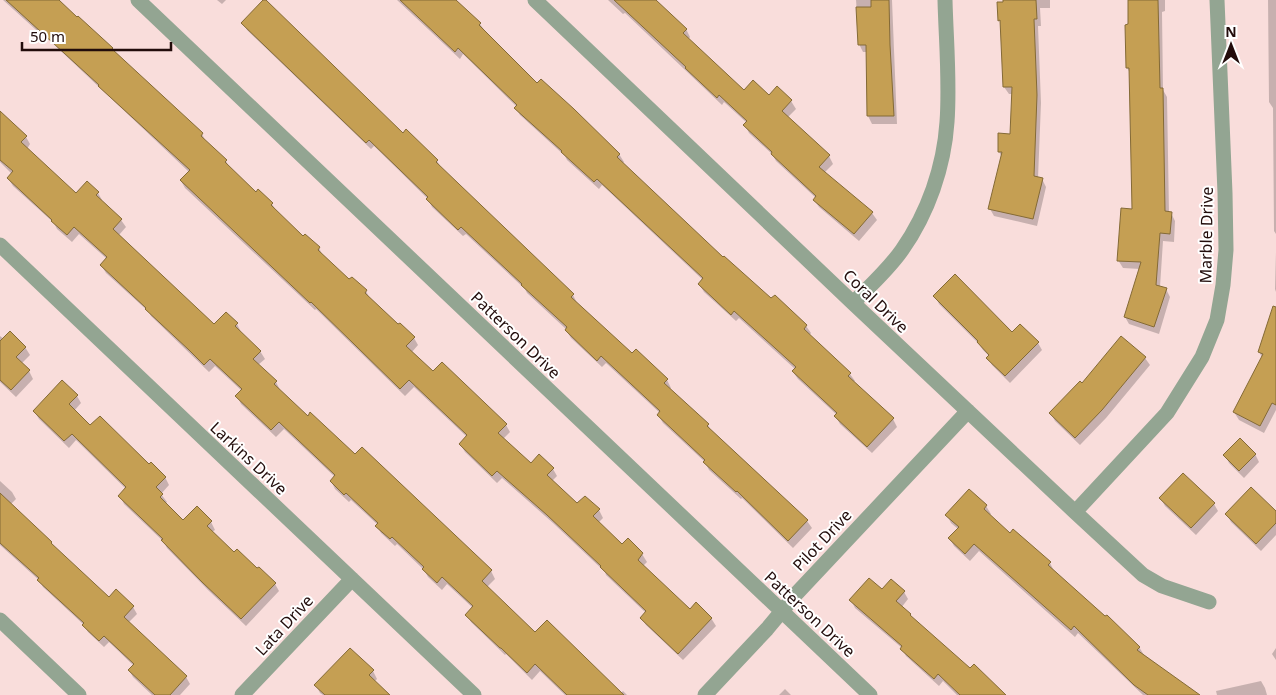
<svg xmlns="http://www.w3.org/2000/svg" width="1276" height="695" font-family="'Noto Sans',sans-serif">
<style>
.shadow{fill:#0003}
.building{fill:#c59f53;stroke:#846a36}
.lines{fill:none;stroke-linecap:round;stroke-linejoin:round}
.minor{stroke:#93a592;stroke-width:15}
.labels{text-anchor:middle;stroke-width:4;stroke-linejoin:round;paint-order:stroke}
.street-label{font-size:16px;fill:#220c0b;stroke:#fff}
</style>
<rect width="100%" height="100%" fill="#f9dddb"/>
<path class="shadow" d="M3 0H58L202 134 206 142 226 161 230 169 256 193 258 191 272 204 277 212 303 238 319 248 323 256 349 281 366 291 370 299 399 326 414 338 418 345 412 352 433 373 506 425 510 432 503 439 531 465 553 469 557 476 552 481 578 505 599 510 603 518 598 523 622 546 628 540 642 554 647 562 643 566 690 611 711 618 716 626 683 660 646 625 641 618 646 613 606 575 605 572 553 523 502 478 497 483 465 452 460 444 467 437 414 387 405 396 316 309 315 310 185 188 181 181 189 172 46 37 45 38Z
M217 0H226L222 4Z
M397 0H455L480 24 485 31 537 84 619 154 624 162 622 164 723 259 771 300 806 326 811 333 809 336 850 374 855 381 853 382 893 419 897 427 872 453 840 424 836 417 837 415 798 379 793 372 795 369 739 318 736 321 704 292 699 284 703 280 602 185 599 189 567 160 565 156 520 115 516 108 517 107 463 54 460 59Z
M608 0H655L686 29 690 37 688 40 744 91 769 96 777 88 791 101 796 109 787 118 829 156 833 164 824 173 872 213 877 220 859 241 819 207 814 200 816 198 776 161 772 154 749 133 745 125 747 123 724 102 722 105 625 13 623 14Z
M856 0H892L897 124H872L868 116 867 52H863L859 44Z
M1004 0H1050V8H1040L1041 26H1038L1041 103 1038 178 1042 179 1046 187 1037 226 994 216 990 209 1002 157 999 152 1011 135 1013 94H1009L1004 87 1001 24 999 20 1004 3Z
M1129 0H1165V11L1162 12 1163 90 1167 97 1169 213H1171L1175 221 1174 242 1163 241 1160 287 1166 289 1170 297 1159 334 1129 324 1125 317 1140 269 1123 268 1118 260 1133 210 1131 74 1127 68 1130 26Z
M1268 0H1276V234L1274 231 1273 108 1269 102Z
M243 23 403 134 407 131 437 161 442 169 573 295 577 303H576L632 355 667 380 671 388 670 389 708 425 712 433 807 521 812 528 793 548 742 498 741 499 709 470 705 462 663 423 658 415 660 413 606 363 602 367 571 338 566 330H567L527 293 525 289 466 234 463 236 432 207 428 199 374 146 371 149 247 30Z
M0 113 26 137 30 144 27 149 76 195 98 193 102 200 101 202 121 220 126 227 119 235 214 326 237 324 241 332H240L260 351 265 359 258 365 276 382 280 390 279 391 308 417 355 456 491 571 495 579 487 587 535 634 620 694 623 691 627 695H565L540 671 532 680 506 654 505 655 471 622 467 615 473 608 447 584 442 590 428 577 424 570 397 544 395 546 381 533 377 526 378 525 351 500 349 502 335 489 331 481 335 477 284 429 276 437 241 404 237 396 242 391 215 366 209 372 151 316 149 312 106 273 101 265 107 259 79 234 72 242 57 229 54 223 13 186 8 178 12 174 0 162Z
M1276 252V292L1275 289Z
M935 296 1012 334 1038 343 1042 350 1010 383 992 365 988 358 989 356 983 350 979 344 939 304Z
M1276 313V410L1264 433 1239 420 1234 412 1262 357 1259 352Z
M0 336 4 339 25 347 30 355 21 364 29 371 33 379 16 397 0 382Z
M1145 358 1150 365 1106 418 1080 445 1055 421 1051 414 1082 385Z
M77 396 81 403 74 411 90 427 165 477 169 485 161 494 167 502 165 504 183 522H211L215 530 212 532 234 554 275 584 279 591 246 626 208 590 167 548 164 542 124 504 120 496 126 489 76 440 69 448 39 419 34 411Z
M1255 454 1259 462 1244 478 1229 463 1225 455Z
M0 481 12 492 16 499 10 505 51 543 54 548 109 599 117 591 133 607 137 614 128 623 186 677 190 684 180 695H152L133 677 129 670 134 666 109 642 104 647 88 632 83 624 43 587 40 581 0 545Z
M969 491 986 506 991 514 989 516 1010 534 1050 563 1054 571 1139 647 1144 655 1195 695H1143L1078 633 1075 637 979 551 970 561 954 546 950 539 958 529 951 523 947 515Z
M1161 499 1214 504 1218 511 1196 535 1165 506Z
M1276 513V535L1261 551 1231 522 1227 515Z
M882 591 904 592 908 599 901 608 970 670 1004 695H957L943 681 939 686 906 656 902 648 855 608 851 600Z
M1276 648V660L1272 654Z
M350 649 373 671 377 679 374 682 388 695H323L320 693 316 685Z
M1261 681 1265 688 1267 695H1217L1216 691Z
M785 689 791 695H779Z"/>
<path class="building" d="M6 0H59L77 17 78 16 113 48 112 49 203 133 201 136 227 160 225 162 256 192 258 189 273 203 271 205 303 236 305 234 320 247 318 250 349 279 352 277 367 290 365 293 398 324 400 323 415 337 406 346 433 371 442 362 507 424 498 433 531 463 539 454 554 468 547 475 577 503 585 496 600 509 593 516 622 544 628 538 643 553 638 560 690 609 696 602 712 618 678 654 640 618 646 611 600 567 601 566 547 515 497 471 492 476 459 444 467 435 409 380 400 389 311 302 310 303 180 180 190 170 98 86 99 85Z
M263 0H266L403 133 406 129 438 160 436 162 574 294 571 297 632 353 636 349 668 379 664 383 709 424 707 426 808 520 788 541 737 491 736 492 703 462 705 460 657 415 660 411 601 356 597 361 565 330 567 327 521 285 522 284 461 227 458 230 426 199 428 197 369 140 366 143 241 23Z
M400 0H456L481 23 479 25 537 83 541 79 574 109 620 154 617 157 723 257 724 256 771 298 775 295 807 325 804 329 851 373 848 376 894 418 867 447 834 416 837 413 792 371 796 367 734 311 731 315 698 284 703 278 597 179 594 182 561 152 562 151 514 108 517 105 458 48 455 52Z
M614 0H656L687 29 683 33 744 90 753 80 769 95 777 86 792 100 782 111 830 155 819 167 873 212 854 234 813 200 816 196 771 154 772 152 743 125 747 121 719 95 717 98 685 68 686 67Z
M871 0H889L890 45 894 116H867L866 45H858L856 7H871Z
M1003 0H1036L1037 19H1034L1037 95 1034 176 1043 178 1033 219 988 209 1002 152H998V133L1010 134 1012 87H1003L1000 20 998 21 997 2H1003Z
M1128 0H1158L1160 88H1163L1165 211 1172 212 1170 234 1160 233 1156 285 1167 288 1154 327 1124 317 1141 262 1117 261 1121 208 1132 209 1129 68H1126L1125 25 1128 24Z
M0 111 27 136 21 142 76 193 87 181 99 192 96 195 122 219 113 229 214 324 226 312 238 323 235 326 261 351 253 359 277 381 274 384 308 416 310 412 355 454 362 447 492 570 482 581 535 632 547 620 624 695H567L535 664 527 673 501 648H500L465 615 473 606 442 577 437 583 422 569 424 567 392 537 390 539 375 526 378 523 346 493 344 495 330 481 335 475 279 422 271 430 235 396 242 389 210 359 204 365 189 350 145 309 146 308 100 265 107 257 74 227 67 235 51 221 52 220 7 178 13 171 0 160Z
M955 274 1012 332 1020 324 1039 342 1005 376 986 358 989 355 977 342 978 341 933 296Z
M1273 306 1276 307V405L1272 403 1260 426 1233 412 1263 354 1258 352Z
M10 331 26 347 16 357 30 370 11 390 0 380V341Z
M1121 336 1146 357 1102 410 1075 438 1049 413 1080 381 1082 383Z
M62 380 78 395 69 404 90 425 100 416 149 464 151 462 166 477 156 487 163 494 160 497 183 520 197 506 212 521 207 526 234 552 237 549 257 568 259 567 276 583 241 619 202 582 161 540 163 539 118 496 126 487 72 434 64 441 33 411Z
M1240 438 1256 454 1239 471 1223 455Z
M1183 473 1215 503 1191 528 1159 498Z
M1251 487 1276 511V523L1256 544 1225 514Z
M969 489 987 505 984 509 1010 533 1013 529 1051 562 1048 565 1105 616 1107 615 1140 647 1137 650 1200 695H1148L1134 685 1074 626 1071 630 974 544 965 554 948 538 959 527 945 515Z
M0 493 52 542 51 543 109 597 116 589 134 606 124 617 187 676 170 695H155L128 670 134 664 104 636 99 641 82 625 84 623 37 580 39 578 0 543Z
M869 578 882 589 891 579 905 591 896 601 911 614 910 615 970 668 974 664 1006 695H960L938 674 934 679 900 649 902 646 849 600Z
M350 648 374 670 369 675 390 695H325L314 685Z"/>
<g class="lines">
<path class="minor" d="M138 0 870 695
M535 0 853 303 1075 512 1143 575 1162 586 1209 602
M0 245 474 695
M853 303C870 286 888 270 902 250 928 213 944 167 947 122 950 82 946 40 945 0
M1075 512 1167 413 1202 357 1217 320 1223 285 1226 250 1225 193 1217 0
M0 620 79 695
M242 695 352 579
M705 695 767 629 797 593 968 411"/>
</g>
<g class="labels">
<g class="street-label">
<text transform="translate(1206 235) rotate(-89)" y="6">Marble Drive</text>
<text transform="translate(876 301) rotate(44)" y="6">Coral Drive</text>
<text transform="translate(516 335) rotate(44)" y="6">Patterson Drive</text>
<text transform="translate(249 458) rotate(43)" y="6">Larkins Drive</text>
<text transform="translate(822 540) rotate(-47)" y="6">Pilot Drive</text>
<text transform="translate(810 614) rotate(43)" y="6">Patterson Drive</text>
<text transform="translate(284 625) rotate(-47)" y="6">Lata Drive</text>
</g>
</g>
<g transform="translate(1231 45)" stroke="#ffffff" stroke-width="4" paint-order="stroke">
<path d="M0-4L9 19L0 12L-9 19Z" fill="#220c0b"/>
<text y="-8" font-size="14" font-weight="bold" text-anchor="middle" fill="#220c0b">N</text>
</g>
<path d="M22 42v8h149v-8" fill="none" stroke="#220c0b" stroke-width="2.5"/>
<text x="30" y="42" font-size="15" fill="#220c0b" stroke="#ffffff" stroke-width="4" paint-order="stroke">50 m</text>
</svg>
